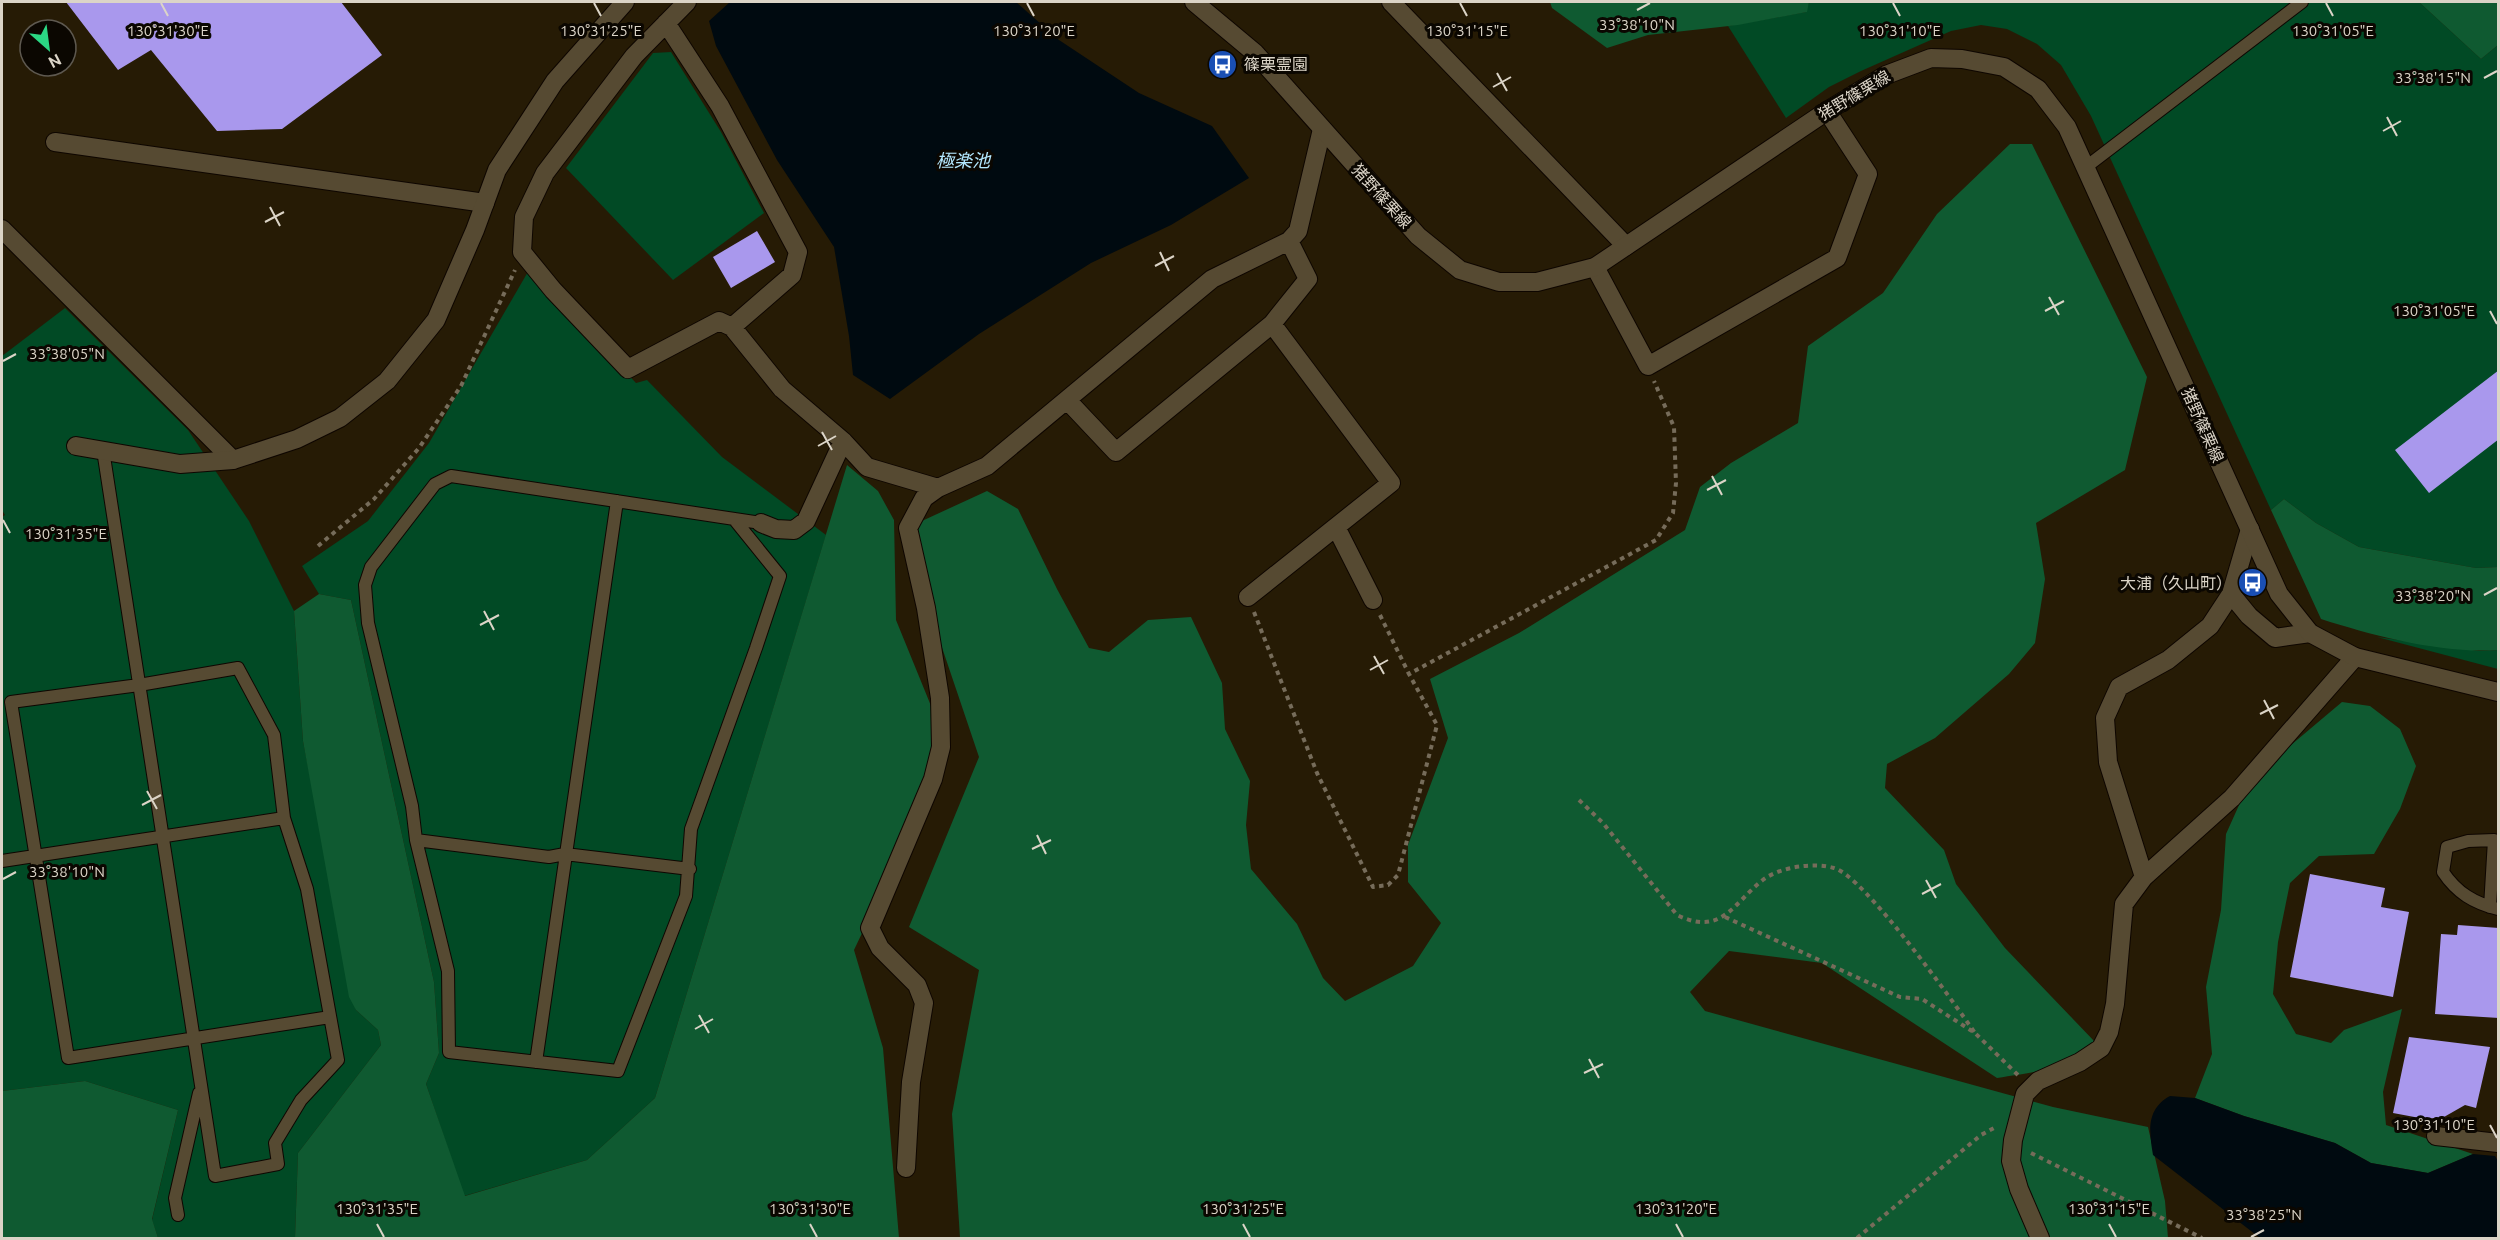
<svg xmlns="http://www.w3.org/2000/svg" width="2500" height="1240" font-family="Ubuntu,'Noto Sans JP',sans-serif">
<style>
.green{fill:#014a25}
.forest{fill:#0f5a31}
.water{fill:#000a10}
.building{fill:#a998ed}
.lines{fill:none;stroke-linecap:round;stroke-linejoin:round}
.lane-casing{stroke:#0e0600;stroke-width:14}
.street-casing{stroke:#0e0600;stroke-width:20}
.secondary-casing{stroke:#0e0600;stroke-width:20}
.path{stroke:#766c5a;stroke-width:4;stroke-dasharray:4.5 4.5;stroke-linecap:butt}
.lane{stroke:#564a32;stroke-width:12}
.street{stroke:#564a32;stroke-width:18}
.secondary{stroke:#564a32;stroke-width:18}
.ticks{fill:none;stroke:#dbd4c7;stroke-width:2}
.labels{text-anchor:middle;stroke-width:6;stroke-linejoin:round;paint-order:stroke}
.poi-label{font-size:16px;fill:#dbd4c7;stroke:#0b0701;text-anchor:start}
.street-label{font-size:16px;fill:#dbd4c7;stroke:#0b0701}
.water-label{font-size:18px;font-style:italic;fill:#b4e8fe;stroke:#0b0701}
.ticks-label{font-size:15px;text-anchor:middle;fill:#dbd4c7;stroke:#0b0701;stroke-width:6;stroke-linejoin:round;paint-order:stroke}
</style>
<rect width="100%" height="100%" fill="#261b05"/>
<path class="green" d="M1809 2H2419L2481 59 2498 45V567L2476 568 2359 547 2316 523 2284 499 2271 510 2091 116 2061 65 2037 44 2007 29 1981 25 1951 31 1861 71 1829 87 1786 118 1728 26 1806 12Z
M671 52 721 132 764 213 673 280 566 168 653 53Z
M529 270 636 383 647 380 722 457 826 535 655 1098 587 1160 464 1196 426 1084 439 1053 434 982 351 600 319 594 302 566 368 521 429 443Z
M65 308 188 430 249 521 294 611 303 741 356 1010 378 1030 381 1045 298 1153 295 1238H158L152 1220 178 1110 85 1081 2 1091V517L5 515 2 510V356Z
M2377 637 2479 651 2498 650V669Z"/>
<path class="forest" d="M1550 2H1809L1807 12 1738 25 1648 35 1607 48 1552 8Z
M2419 2H2498V45L2481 59Z
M2010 144H2032L2147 377 2125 470 2036 523 2045 579 2035 643 2009 674 1935 738 1887 764 1885 788 1944 850 1956 884 2005 948 2095 1042C2058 1071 2042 1071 1997 1078L1822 963 1729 951 1690 992 1705 1011 2053 1107 2148 1127 2165 1201 2168 1238H960L952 1114 979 970 909 927 979 757 907 544 911 526 987 491 1018 509 1057 589 1089 648 1109 652 1148 620 1191 617 1222 683 1225 729 1250 781 1246 825 1251 869 1297 924 1323 978 1345 1001 1413 966 1441 923 1408 882V845L1448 738 1430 679 1519 633 1685 530 1700 487 1731 463 1798 423 1808 346 1883 293 1937 214Z
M847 465 878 491 894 520 896 620 949 750 854 950 883 1048 899 1238H295L298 1153 381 1045 378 1030 356 1010 349 997 303 741 294 611 319 594 351 600 434 982 439 1053 426 1084 465 1196 587 1160 655 1098Z
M2284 499 2316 523 2359 547 2476 568 2498 567V650C2443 654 2374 636 2321 619L2271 510Z
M2342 702 2370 706 2400 729 2416 766 2400 809 2374 854 2319 856 2290 883 2278 942 2273 994 2296 1034 2331 1043 2344 1030 2402 1009 2383 1092 2386 1125 2473 1154 2428 1173 2371 1163 2335 1143 2244 1116 2195 1098 2212 1054 2206 987 2221 910 2226 834 2244 794 2291 745Z
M85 1081 178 1110 152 1219 158 1238H2V1091Z"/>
<path class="water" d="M730 2H1016L1059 40 1139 93 1212 126 1249 178 1171 225 1091 263 979 334 890 399 853 375 849 336 834 247 777 160 716 46 709 21Z
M2170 1096 2195 1098 2244 1116 2335 1143 2371 1163 2428 1173 2473 1154 2495 1156 2498 1161V1238H2260L2153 1155C2149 1131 2146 1109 2170 1096Z"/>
<path class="building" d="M66 2H341L382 55 282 129 217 131 151 50 118 70Z
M757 231 775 262 731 288 713 257Z
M2499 370V439L2429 493 2395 450Z
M2310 874 2385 888 2381 907 2409 912 2393 997 2290 977Z
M2458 925 2499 928V1018L2435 1014 2441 934 2457 935Z
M2409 1037 2490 1047 2476 1108 2465 1105 2444 1117 2425 1119 2393 1113Z"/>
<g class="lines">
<defs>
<path id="lane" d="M2086 167 2302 2
M103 450C140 692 177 934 215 1176L278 1164 275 1143 301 1100 338 1060 307 889 284 818 274 735 238 668 139 685 11 702 68 1058 330 1017
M734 519 780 576 756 648 691 829 686 896 618 1071 449 1052 448 971 416 840 412 806 368 623 365 585 371 567 435 484 451 476 761 523
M416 840 549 857 565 854 690 869
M2 861 284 818
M2490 907 2494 840 2468 841 2447 847 2443 872C2457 893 2474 903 2498 909
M536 1062 617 501
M178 1215 175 1198 199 1093"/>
<path id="street" d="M687 2 634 56 545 173 524 217 522 252 553 290 628 369 719 321 732 327
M1391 2 1626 246
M666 23 720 106 798 252 792 275 732 327 782 389 843 441 867 467 938 488
M55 142 485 203
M2 229 233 460
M1595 267 1648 366 1837 258 1868 174 1827 111
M1067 400 1116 452 1272 324 1308 279 1289 241
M761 523 776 529 794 530 806 521 843 441
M1336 527 1373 600
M2231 594 2249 616 2275 638 2310 633
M1248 597 1391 483 1272 324
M2144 877 2108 762 2105 718 2119 687 2168 660 2210 626 2231 594 2250 529
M2436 1136 2498 1143
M906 1168 911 1082 924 1003 917 985 880 948 870 928 933 779 941 747 940 698 926 608 908 528 924 498 938 488 987 466 1212 279 1289 241 1298 231 1322 129
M2040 1238 2019 1189 2011 1161 2013 1140 2025 1094 2038 1081 2080 1062 2101 1048 2109 1032 2115 1004 2124 904 2144 877 2232 798 2355 657"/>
<path id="secondary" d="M1194 2 1255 53 1418 236 1460 270 1499 282H1537L1595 267 1827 111 1886 75 1931 58 1962 59 2004 67 2038 89 2067 127 2279 594 2310 633 2355 657 2498 692
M76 446 180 464 233 460 297 439 340 418 387 381 436 320 475 230 497 170 555 81 625 2"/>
</defs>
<use href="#lane" class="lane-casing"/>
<use href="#street" class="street-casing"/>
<use href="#secondary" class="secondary-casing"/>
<path class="path" d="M318 546 374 499 419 448 461 386 515 270
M1254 612 1317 773 1373 887 1388 885 1398 875 1437 725 1409 674
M1380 615 1409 674 1656 540 1673 513 1676 483 1674 427 1654 381
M1579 800 1603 823 1677 915C1722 937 1733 903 1764 879 1781 867 1814 862 1834 868 1864 876 1954 1003 1975 1033
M1725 917 1900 997 1922 999 1975 1033 2020 1077
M2031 1153 2202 1238
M1857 1238 1981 1135 1994 1128 1997 1130"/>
<use href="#lane" class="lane"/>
<use href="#street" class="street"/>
<use href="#secondary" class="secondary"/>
</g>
<path class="ticks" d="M161 3 168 16M594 3 601 16M1027 3 1034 16M1460 3 1467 16M1893 3 1900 16M2326 3 2333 16M1637 10 1650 3M1497 73 1507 91M2484 78 2497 71M1493 87 1511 77M2387 117 2397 136M2383 131 2401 121M270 207 280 226M265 222 284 212M1160 252 1169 271M1155 266 1174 256M2049 297 2059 315M2045 311 2064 301M2490 311 2497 324M3 361 16 354M822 432 832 450M818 446 836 436M1712 476 1722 495M1707 490 1726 480M3 520 10 533M2484 595 2497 588M484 611 494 630M480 625 499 615M1374 656 1384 674M1370 670 1388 660M2264 700 2274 719M2260 714 2278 705M147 791 157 809M142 805 161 795M1037 835 1046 854M1032 849 1051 840M3 879 16 872M1926 880 1936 898M1922 894 1941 884M699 1015 709 1033M695 1029 713 1019M1589 1059 1599 1078M1584 1073 1603 1064M2490 1125 2497 1138M377 1224 384 1237M810 1224 817 1237M1243 1224 1250 1237M1676 1224 1683 1237M2109 1224 2116 1237M2251 1237 2264 1230"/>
<defs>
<symbol id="bus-disc" viewBox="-11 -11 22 22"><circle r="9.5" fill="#1a4fb4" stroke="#0b0701"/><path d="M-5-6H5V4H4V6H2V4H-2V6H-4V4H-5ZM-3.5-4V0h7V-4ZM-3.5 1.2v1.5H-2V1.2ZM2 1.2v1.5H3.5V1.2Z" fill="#fff"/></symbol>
</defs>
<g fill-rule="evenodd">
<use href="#bus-disc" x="1206" y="48" width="33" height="33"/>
<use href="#bus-disc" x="2236" y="566" width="33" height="33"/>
</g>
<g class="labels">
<g class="poi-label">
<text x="1244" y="70">篠栗霊園</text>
<text x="2232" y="589" text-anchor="end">大浦（久山町）</text>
</g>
<g class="street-label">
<text transform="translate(1854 95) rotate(-31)" y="6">猪野篠栗線</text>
<text transform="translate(1382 196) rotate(48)" y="6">猪野篠栗線</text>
<text transform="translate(2203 425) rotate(66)" y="6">猪野篠栗線</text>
</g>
<g class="water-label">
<text x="963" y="167">極楽池</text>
</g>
</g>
<g class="ticks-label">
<text x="1637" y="30">33°38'10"N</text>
<text x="168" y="36">130°31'30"E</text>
<text x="601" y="36">130°31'25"E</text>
<text x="1034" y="36">130°31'20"E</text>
<text x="1900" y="36">130°31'10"E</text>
<text x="1467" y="36">130°31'15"E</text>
<text x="2333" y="36">130°31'05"E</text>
<text x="2433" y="83">33°38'15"N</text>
<text x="2434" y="316">130°31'05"E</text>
<text x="67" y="359">33°38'05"N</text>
<text x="66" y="539">130°31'35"E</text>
<text x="2433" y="601">33°38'20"N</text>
<text x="67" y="877">33°38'10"N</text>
<text x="2434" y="1130">130°31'10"E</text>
<text x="377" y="1214">130°31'35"E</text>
<text x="810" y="1214">130°31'30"E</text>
<text x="1243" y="1214">130°31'25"E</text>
<text x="1676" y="1214">130°31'20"E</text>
<text x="2109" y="1214">130°31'15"E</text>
<text x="2264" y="1220">33°38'25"N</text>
</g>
<rect width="2500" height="1240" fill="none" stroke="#dbd4c7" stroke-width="6"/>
<g transform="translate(48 48) rotate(152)"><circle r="28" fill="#0b0701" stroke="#5e5950" stroke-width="1.5"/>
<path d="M0-4.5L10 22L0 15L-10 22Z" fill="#2bd884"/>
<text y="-9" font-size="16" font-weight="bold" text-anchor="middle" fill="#dbd4c7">N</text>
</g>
</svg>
